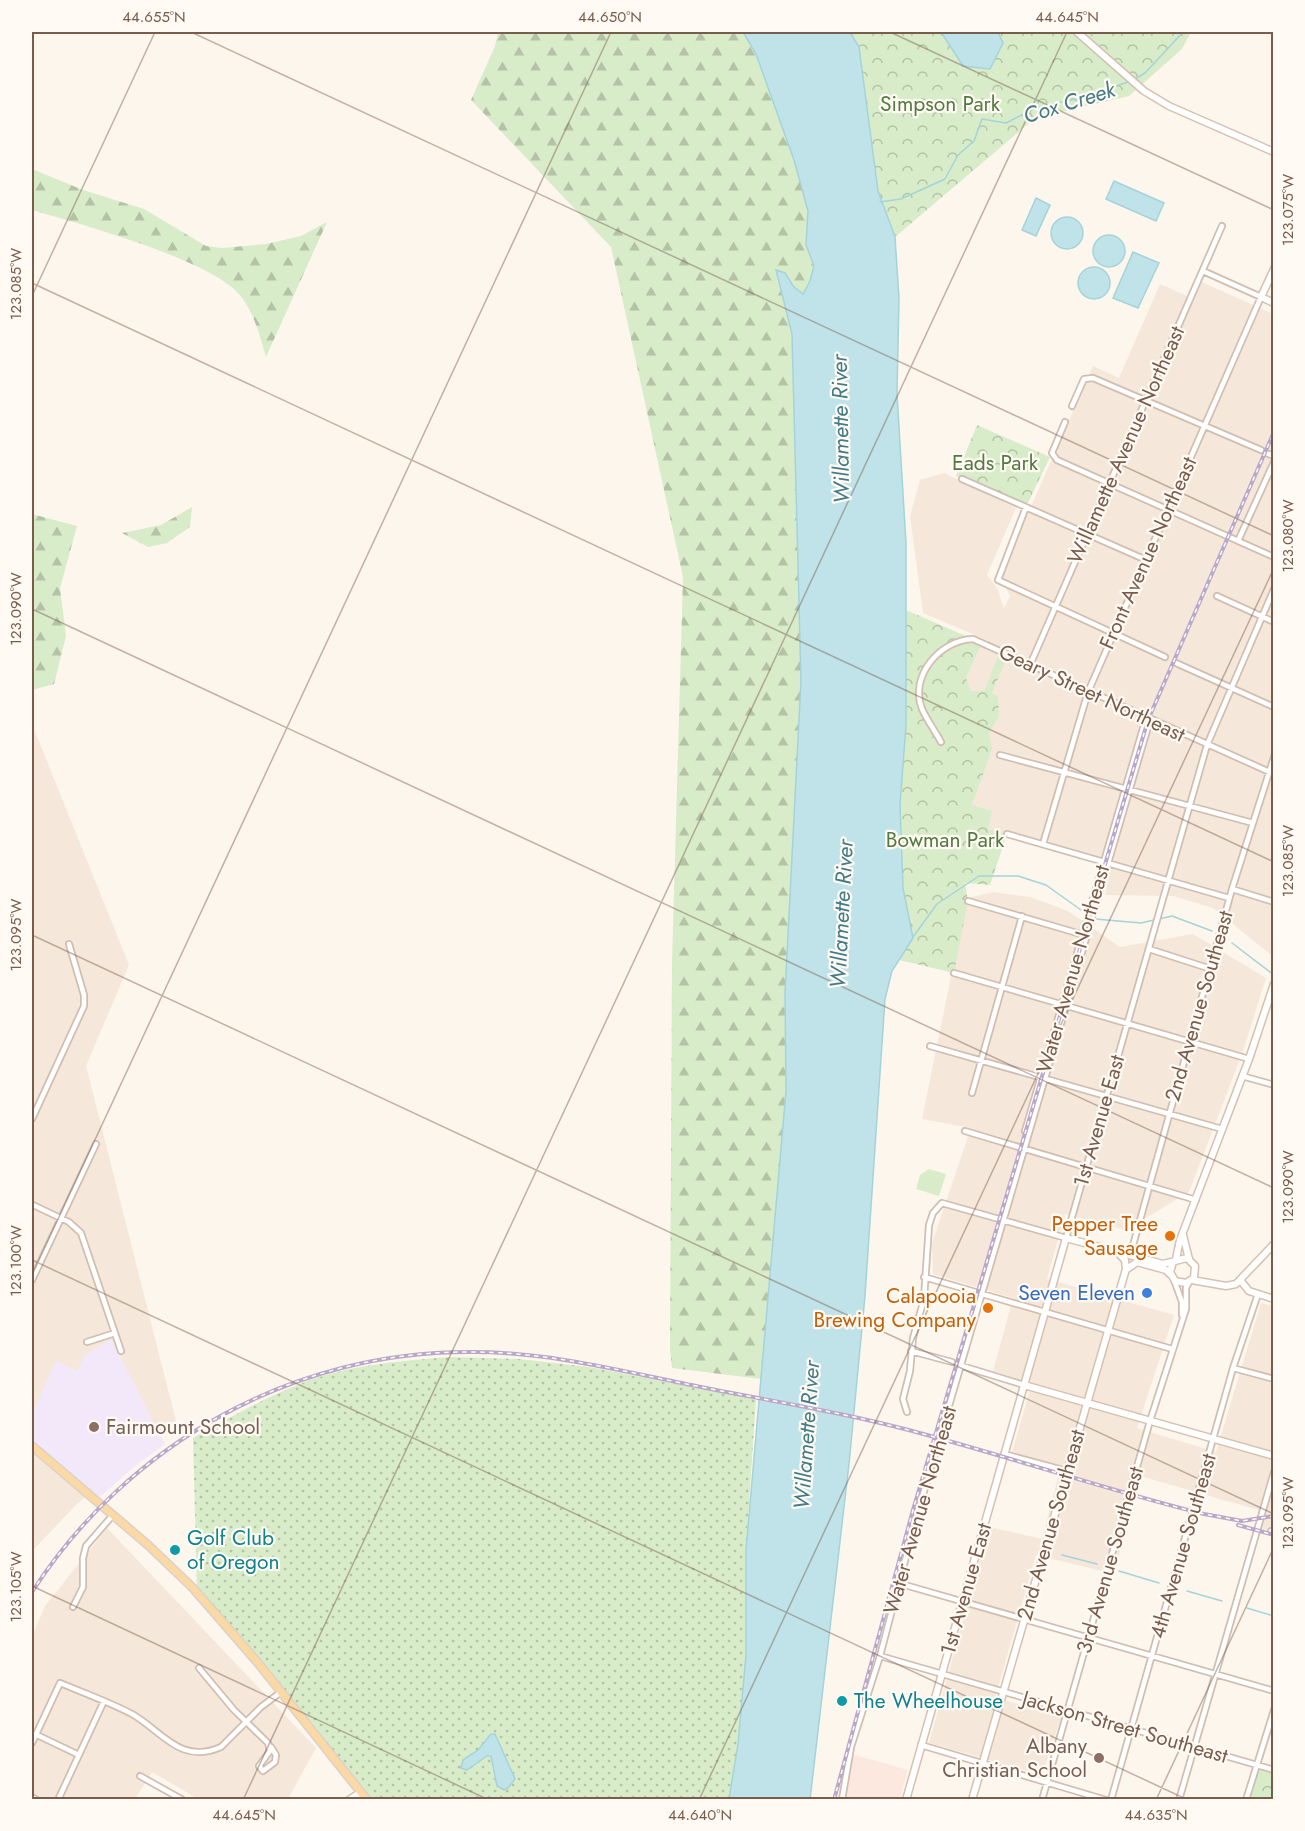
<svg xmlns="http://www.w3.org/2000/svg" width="1305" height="1831" font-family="Jost,sans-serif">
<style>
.residential{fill:#f5e8da}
.commercial{fill:#fde8e0}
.education{fill:#f3e8fa}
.grass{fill:url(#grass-dots)}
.forest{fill:url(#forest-firs)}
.park{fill:url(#park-crowns)}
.garden{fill:#d8ecc9}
.water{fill:#bfe3e8;stroke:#a5d3da;stroke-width:1.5}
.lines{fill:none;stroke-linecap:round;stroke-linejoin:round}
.stream{stroke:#a5d3da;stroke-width:1.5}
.street-casing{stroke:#d1beb0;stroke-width:8}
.secondary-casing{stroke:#d6c0b0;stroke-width:9}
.primary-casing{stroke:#dad1cd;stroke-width:10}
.street{stroke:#fff;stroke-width:4.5}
.secondary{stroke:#fff;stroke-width:6}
.primary{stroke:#fbd9a5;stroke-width:7}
.rail-casing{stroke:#b9a8c9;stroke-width:4}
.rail{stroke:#fffaf3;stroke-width:1.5;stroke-dasharray:4.5;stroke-linecap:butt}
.ticks{fill:none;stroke:#7a5c4d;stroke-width:1.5;stroke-opacity:0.45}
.food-dot{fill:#e8710a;stroke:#fffaf3;stroke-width:2}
.shop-dot{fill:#3f7fe0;stroke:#fffaf3;stroke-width:2}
.education-dot{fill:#8d6e63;stroke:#fffaf3;stroke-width:2}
.culture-dot{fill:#0f9aa8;stroke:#fffaf3;stroke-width:2}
.labels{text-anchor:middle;stroke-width:4.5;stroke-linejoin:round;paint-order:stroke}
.park-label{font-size:21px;fill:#537a41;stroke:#fffaf3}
.street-label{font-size:21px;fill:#7a5c4d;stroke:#fffaf3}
.food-label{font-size:21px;fill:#c56008;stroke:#fffaf3;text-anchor:end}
.shop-label{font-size:21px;fill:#366cbe;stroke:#fffaf3;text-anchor:end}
.education-label{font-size:21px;fill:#785e54;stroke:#fffaf3;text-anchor:start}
.culture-label{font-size:21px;fill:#0d838f;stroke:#fffaf3;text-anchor:start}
.water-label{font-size:22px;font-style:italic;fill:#437c86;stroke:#fffaf3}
.neatline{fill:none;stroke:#7a5c4d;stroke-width:2}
.ticks-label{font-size:15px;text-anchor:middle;fill:#7a5c4d}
</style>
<defs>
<pattern id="grass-dots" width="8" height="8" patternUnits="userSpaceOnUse" patternTransform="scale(1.5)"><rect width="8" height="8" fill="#d8ecc9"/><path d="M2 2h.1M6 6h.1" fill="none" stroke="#b4c2a5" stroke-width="1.8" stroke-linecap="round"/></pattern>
<pattern id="forest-firs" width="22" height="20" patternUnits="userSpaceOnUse" patternTransform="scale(1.5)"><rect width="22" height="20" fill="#d8ecc9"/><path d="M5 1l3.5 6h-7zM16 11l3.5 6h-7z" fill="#b4c2a5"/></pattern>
<pattern id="park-crowns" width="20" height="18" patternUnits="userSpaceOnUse" patternTransform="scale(1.5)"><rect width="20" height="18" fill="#d8ecc9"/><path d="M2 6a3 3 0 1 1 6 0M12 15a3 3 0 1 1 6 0" fill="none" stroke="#b4c2a5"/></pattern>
</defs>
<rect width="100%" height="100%" fill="#fdf6ec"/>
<path class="residential" d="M1195 279 1273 314 1274 945 1271 955 1213 908 1173 896 1105 895 1113 860 987 829 972 805 990 748 989 733 999 717 992 693 1000 652 984 691H971L966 678 982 643 989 641 923 613 910 516 920 480 944 473 1016 508 987 575 997 588 1004 608 1010 596 1000 577 1093 366 1119 378 1160 284 1187 296Z
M32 724 129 965 86 1066 176 1421 77 1504 32 1551Z
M993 892 1030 897 1068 911 1120 947 1193 934 1266 978 1243 1051 1189 1192 1126 1230 1065 1214 1047 1279 1174 1315 1137 1428 1216 1452 1261 1303 1273 1306V1531L1257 1528 1262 1511 1140 1476 1114 1574 1036 1555 995 1698 1062 1715 1042 1775 929 1743 989 1527 1042 1539 1061 1466 1012 1452 1032 1383 993 1371 1013 1298 933 1274 932 1243 971 1128 922 1119 967 898Z
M107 1528 316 1748 288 1799H198L152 1772 135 1799 32 1800V1636L45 1606Z"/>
<path class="commercial" d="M852 1754 908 1770 900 1799 844 1800Z"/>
<path class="education" d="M111 1339 165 1444 135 1466 100 1497 32 1440V1414L56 1361 77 1371 85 1355Z"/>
<path class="grass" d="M449 1357 519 1359 589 1367 756 1399 746 1550V1655L738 1744 729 1799H367L197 1591 193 1438C232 1416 271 1394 313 1379 357 1364 403 1361 449 1357Z"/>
<path class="forest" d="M498 32H743L756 54 794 160 808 211 806 245 814 266 810 281 803 294 793 286 785 273 776 271 792 334 801 681 785 993 786 1091 761 1379 672 1368 670 1349 672 961 683 577 611 247 471 100 495 46Z
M32 169 83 190 144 209 206 246 222 248 266 244 301 236 327 222 266 357C260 336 254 312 239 294 208 259 80 224 32 210Z
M192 507 190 527 167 543 148 547 122 533 161 525Z
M32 514 77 526 60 588 66 636 54 684 32 690Z"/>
<path class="park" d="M850 32H1191L1182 49 1129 96 1035 118 895 237 878 191 859 48Z
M977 425 1050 457 1026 507 956 476Z
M906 610 982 643 966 678 971 691H984L1000 651 1008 655 992 693 998 696 999 717 989 733 992 749 972 805 992 811 988 829 1007 834 990 885 965 883 968 901 954 973 899 960 913 938 903 888 900 805 906 725Z
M1256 1765 1273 1770V1799L1246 1800Z"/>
<path class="garden" d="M929 1169 946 1174 939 1196 916 1189 920 1175Z"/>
<path class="water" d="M743 32H850L859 47 878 191 895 237 899 298 897 394 906 543V725L900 805 903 888 913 938 892 971 885 999 865 1296 849 1464 810 1800 729 1799 738 1744 746 1655V1550L786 1091 785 993 801 681 792 334 776 270 785 273 793 286 803 294 810 281 814 266 806 245 808 211 794 160 756 54Z
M941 32H998L1003 43 990 69 963 66Z
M1114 181 1164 203 1156 221 1106 199Z
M1036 198 1050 205 1036 236 1022 230Z
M1051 233a16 16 0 1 1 32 0a16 16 0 1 1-32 0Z
M1093 251a16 16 0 1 1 32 0a16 16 0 1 1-32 0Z
M1133 252 1159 263 1138 308 1113 298Z
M1078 283a16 16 0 1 1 32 0a16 16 0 1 1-32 0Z
M491 1734H495L515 1779 508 1788 504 1790 497 1786 491 1756H487L467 1770 461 1768 463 1760 478 1750Z"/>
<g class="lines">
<path class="stream" d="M1135 79 1145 73 1183 32
M880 202 901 199 945 179 958 155 974 141 982 119 1006 123 1035 108 1084 97 1131 81
M1095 919 1141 923 1154 920
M1159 919 1172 916 1212 931
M913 937 937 904 979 876H1018L1046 885 1081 910
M1232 943 1274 975
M1062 1555 1097 1564
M1119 1571 1159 1583
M1187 1591 1222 1601
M1247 1608 1274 1616"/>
<defs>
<path id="street" d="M1072 406 1084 379 1093 378 1261 450
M1065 422 1052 453 1057 460 1274 557
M1266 453 1274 456
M962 479 1144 559
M1026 507 998 580 1165 657
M1238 541 1274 462
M1217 596 1274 622
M1176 663 1274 707
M1030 665 1222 226
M941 742C935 731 927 720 922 709 909 676 940 640 973 639L1274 774
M1000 755 1253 823
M1007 834 1229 898
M1043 844 1088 692 1261 297 1203 271
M1232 889 1274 902
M968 901 1084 935
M1149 949 1211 969
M954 973 1249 1059
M930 1046 1222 1129
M1242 1076 1274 1085
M972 1093 1022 916
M32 1119 84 1006V995L69 944
M965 1131 1196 1200
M1025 1131 1146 718
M33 1205 69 1222 81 1233 121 1351
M1130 1256 1232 889 1274 757
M924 1277 1172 1349
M32 1280 96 1144
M1174 1280 1182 1302V1315
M87 1342 115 1333
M911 1351 952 1362
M962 1366 1024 1385
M1233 1368 1274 1379
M907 1412 903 1399 910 1371 913 1338 924 1299 929 1225 933 1213 942 1203 1066 1238 1207 745 1274 589
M1004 1454 1067 1471
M1271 1531 1274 1532
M898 1583 1274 1691
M73 1607 83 1587V1558L86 1546 113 1515
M880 1656 1274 1770
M199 1668 234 1710 268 1743 270 1751 259 1766 263 1771 275 1762 276 1755 271 1747
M35 1734 79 1755
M32 1743 60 1683C84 1693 109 1702 132 1714 162 1731 180 1765 221 1747L261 1707 281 1692
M921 1745 1106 1800
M140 1776 183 1800
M32 1797 37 1800
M58 1800 104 1701
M842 1800 851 1747 880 1656 917 1515 1150 720
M1042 1800 1150 1421 1186 1309V1288L1189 1282
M1111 1800 1233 1368 1258 1294
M1179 1800 1274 1472
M1246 1800 1274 1710"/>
<path id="secondary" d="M1077 32 1144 91 1169 106 1274 152
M1274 269 1261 297 1274 303
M1183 1235 1189 1259
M1176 1259 1180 1240 1249 1059 1274 984
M1127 1269 1137 1262 1166 1270 1171 1275
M1192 1280 1226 1286 1236 1284 1274 1244
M1241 1281 1249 1291 1274 1299
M1024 1385 1274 1456
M349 1800 361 1792
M906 1800 1066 1238 1163 1264 1187 1258 1195 1266 1194 1278 1186 1283 1175 1281 1170 1272 1173 1262
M972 1800 1126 1269 1125 1260 1120 1255"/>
<path id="primary" d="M32 1446 148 1545 192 1587 258 1663 367 1800"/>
</defs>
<use href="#street" class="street-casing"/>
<use href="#secondary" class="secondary-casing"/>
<use href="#primary" class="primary-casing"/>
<use href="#street" class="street"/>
<use href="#secondary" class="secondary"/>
<use href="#primary" class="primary"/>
<defs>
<path id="rail" d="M1238 1525 1274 1535
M32 1592C128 1443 295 1350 473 1352 550 1352 626 1372 701 1387 777 1402 852 1414 927 1435 1019 1460 1111 1491 1204 1514L1242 1521 1274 1516
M834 1800 913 1510 1148 720 1274 432"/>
</defs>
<use href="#rail" class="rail-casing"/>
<use href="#rail" class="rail"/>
</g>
<path class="ticks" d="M191 32 1274 536M890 32 1274 210M32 283 1274 862M32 296 155 32M32 609 1274 1188M32 935 1274 1514M32 1260 1188 1800M32 1275 611 32M32 1586 489 1800M243 1800 1067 32M699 1800 1274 568M1156 1800 1274 1547"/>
<g class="food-dot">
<circle cx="1170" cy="1236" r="6"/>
<circle cx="988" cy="1308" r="6"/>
</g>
<circle class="shop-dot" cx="1147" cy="1293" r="6"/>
<g class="education-dot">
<circle cx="94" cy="1427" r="6"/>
<circle cx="1099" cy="1758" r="6"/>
</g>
<g class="culture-dot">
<circle cx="175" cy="1550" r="6"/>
<circle cx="842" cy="1701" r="6"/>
</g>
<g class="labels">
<g class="park-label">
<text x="940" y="111">Simpson Park</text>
<text x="995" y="470">Eads Park</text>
<text x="945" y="847">Bowman Park</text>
</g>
<g class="street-label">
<text transform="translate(1126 445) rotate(-66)" y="7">Willamette Avenue Northeast</text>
<text transform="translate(1148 553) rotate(-66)" y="7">Front Avenue Northeast</text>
<text transform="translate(1092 693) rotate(25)" y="7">Geary Street Northeast</text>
<text transform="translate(1073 969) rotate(-74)" y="7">Water Avenue Northeast</text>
<text transform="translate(1199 1006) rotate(-74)" y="7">2nd Avenue Southeast</text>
<text transform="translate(1099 1121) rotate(-74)" y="7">1st Avenue East</text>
<text transform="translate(920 1510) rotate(-74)" y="7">Water Avenue Northeast</text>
<text transform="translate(1051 1525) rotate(-74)" y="7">2nd Avenue Southeast</text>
<text transform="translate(1183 1546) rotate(-74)" y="7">4th Avenue Southeast</text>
<text transform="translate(1110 1560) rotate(-74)" y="7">3rd Avenue Southeast</text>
<text transform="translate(966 1589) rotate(-74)" y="7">1st Avenue East</text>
<text transform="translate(1125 1727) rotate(16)" y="7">Jackson Street Southeast</text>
</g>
<g class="food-label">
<text x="1158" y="1231">Pepper Tree<tspan x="1158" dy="24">Sausage</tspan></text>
<text x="976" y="1303">Calapooia<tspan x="976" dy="24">Brewing Company</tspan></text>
</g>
<g class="shop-label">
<text x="1135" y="1300">Seven Eleven</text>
</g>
<g class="education-label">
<text x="106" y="1434">Fairmount School</text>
<text x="1087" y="1753" text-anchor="end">Albany<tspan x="1087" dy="24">Christian School</tspan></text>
</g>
<g class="culture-label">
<text x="187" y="1545">Golf Club<tspan x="187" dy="24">of Oregon</tspan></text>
<text x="854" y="1708">The Wheelhouse</text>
</g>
<g class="water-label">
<text transform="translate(1069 102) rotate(-17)" y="8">Cox Creek</text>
<text transform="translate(840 429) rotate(-91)" y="8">Willamette River</text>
<text transform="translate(841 914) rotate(-87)" y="8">Willamette River</text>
<text transform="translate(806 1435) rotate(-86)" y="8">Willamette River</text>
</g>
</g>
<rect width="1305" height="1831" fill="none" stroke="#fffaf3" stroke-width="66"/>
<rect x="33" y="33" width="1239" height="1765" class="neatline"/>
<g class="ticks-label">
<text x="154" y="22">44.655°N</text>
<text x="610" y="22">44.650°N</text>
<text x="1067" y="22">44.645°N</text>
<text transform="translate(1288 210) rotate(-90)" y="5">123.075°W</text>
<text transform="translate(16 284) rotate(-90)" y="5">123.085°W</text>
<text transform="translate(1288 536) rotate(-90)" y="5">123.080°W</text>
<text transform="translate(16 609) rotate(-90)" y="5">123.090°W</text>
<text transform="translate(1288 861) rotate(-90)" y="5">123.085°W</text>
<text transform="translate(16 935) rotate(-90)" y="5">123.095°W</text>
<text transform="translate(1288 1187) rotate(-90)" y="5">123.090°W</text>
<text transform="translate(16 1261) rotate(-90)" y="5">123.100°W</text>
<text transform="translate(1288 1513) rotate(-90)" y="5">123.095°W</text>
<text transform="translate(16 1587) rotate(-90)" y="5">123.105°W</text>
<text x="244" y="1820">44.645°N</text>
<text x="700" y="1820">44.640°N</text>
<text x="1156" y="1820">44.635°N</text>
</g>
</svg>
